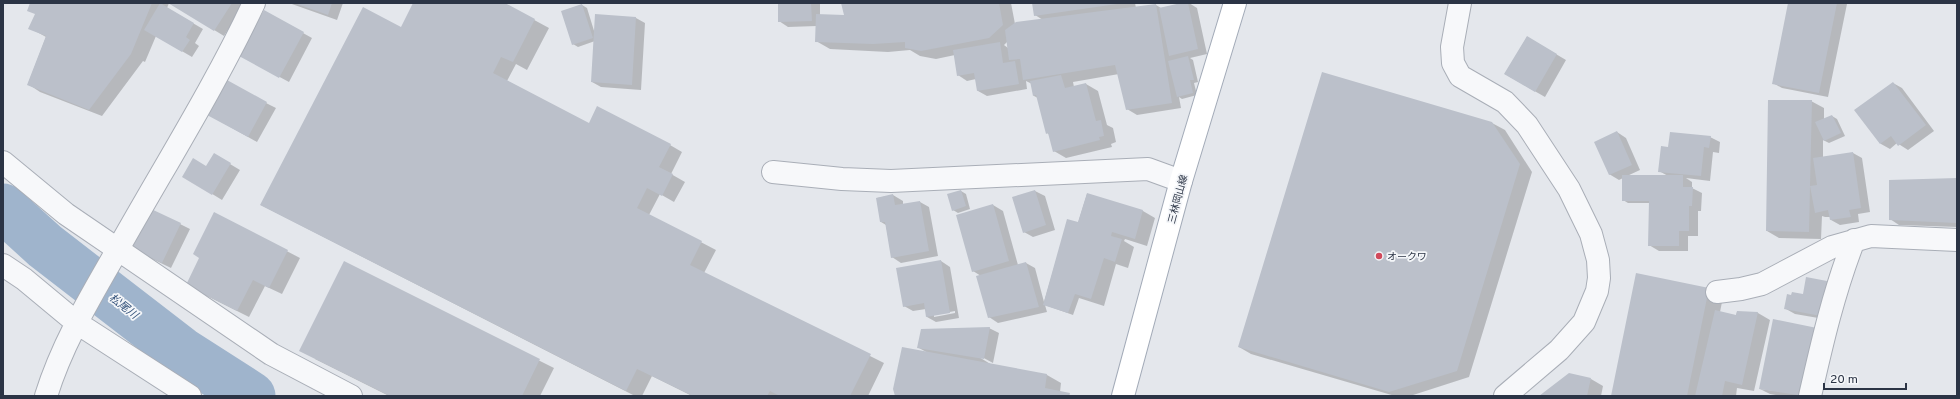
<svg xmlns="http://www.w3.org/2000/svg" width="1960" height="399" font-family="Overpass,'Noto Sans JP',sans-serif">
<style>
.shadow{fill:#0003;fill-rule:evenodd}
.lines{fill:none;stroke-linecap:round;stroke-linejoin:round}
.river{stroke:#9fb4cc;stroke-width:49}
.building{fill:#bbc0ca}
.minor-casing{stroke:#a9aeb7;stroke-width:24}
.major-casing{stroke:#a3abb8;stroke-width:24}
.minor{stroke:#f7f8fa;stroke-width:22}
.major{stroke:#fff;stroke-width:22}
.poi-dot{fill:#d1495b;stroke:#f4f6f9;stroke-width:1.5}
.labels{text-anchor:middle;stroke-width:3.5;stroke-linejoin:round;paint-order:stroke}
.street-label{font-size:10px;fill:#2b3445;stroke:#f4f6f9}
.poi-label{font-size:10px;fill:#2b3445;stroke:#f4f6f9;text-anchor:start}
.water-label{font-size:11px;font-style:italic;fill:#34527a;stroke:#f4f6f9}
</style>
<rect width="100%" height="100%" fill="#e4e7ec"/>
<path class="shadow" d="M31 3H169L167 8 203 29 195 43 199 46 192 57 156 36 145 62 143 61 102 116 40 92 28 84 46 37 30 28 36 14Z
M170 3H239L243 5 224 36Z
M289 3H343L337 20Z
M415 3H503L549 28 527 70 516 64 507 81 589 124 670 145 682 152 671 174 685 182 674 202 660 194 649 215 716 250 704 273 884 363 868 396H692L652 376 642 396H635L261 205 401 29Z
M779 3H820V15L845 16 842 3H1011L1015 24 1043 20 1035 15 1033 3H1135L1136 8 1156 5 1161 8 1189 3 1197 8 1207 54 1190 58 1193 60 1198 82 1194 83 1197 95 1182 99 1179 97 1181 108 1137 115 1127 109 1119 74 1073 82 1074 87 1086 84 1098 91 1107 125 1113 128 1116 142 1111 144 1112 147 1066 158 1054 151 1050 135 1047 133 1038 98 1034 96 1032 84 1026 81 1027 89 987 96 978 91 976 79 967 81 958 75 955 55 936 59 920 56 910 50 888 52 830 49 816 41 817 26 788 27 779 21ZM1007 42 1008 48 1004 45Z
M1789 3 1847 4 1828 97 1782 88 1773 83Z
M582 5 587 8 595 34 636 18 645 23 641 90 601 87 592 82 595 41 578 47 573 44Z
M303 33 312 38 289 82 250 61Z
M1527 37 1566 60 1545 97 1505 74Z
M1893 83 1902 88 1934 131 1908 150 1897 143 1890 149 1881 144 1856 111Z
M1811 101 1824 108V120L1832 116 1837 119 1845 136 1829 143 1823 140V158L1853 153 1862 158 1870 212 1858 214 1859 222 1840 225 1831 220 1830 217H1825L1822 216 1821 239 1779 238 1767 231Z
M266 103 276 108 257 142 209 115Z
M1492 123 1505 130 1532 172 1469 377 1410 396H1395L1251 354 1239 347Z
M1617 132 1626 138 1640 170 1627 176H1668L1659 171 1669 148 1710 137 1720 142 1719 153 1713 152 1710 181 1686 178 1692 182V188L1702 193 1701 211H1698V236H1688V251H1659L1649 245 1650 203H1628L1623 200V178L1619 180 1609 174Z
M215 155 240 170 222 200 183 176 207 167Z
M1957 179V227L1899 225 1890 219Z
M961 191 966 194 970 209 958 213 953 210Z
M1035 191 1045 196 1055 230 1033 237 1024 232 1013 198Z
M1087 194 1143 211 1155 218 1147 246 1125 239 1124 241 1134 247 1128 268 1116 264 1104 306 1079 298 1073 315 1045 305 1047 312 998 323 989 317 981 276 973 271 993 205 1003 211 1018 265 1026 263 1035 268 1044 302 1068 220 1078 223Z
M893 195 903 201V205L920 202 929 207 938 256 901 263 892 257 886 225 881 222 877 198Z
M214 213 300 258 282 294 265 286 249 317 199 292 200 258Z
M180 224 190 229 171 268 140 253Z
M941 261 950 267 959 318 936 322 927 317 926 309 913 311 904 306ZM955 311V313L934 317V315Z
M344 263 554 368 540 396H389L315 359Z
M1637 274 1723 297 1720 312 1736 316 1737 312 1758 313 1770 320 1754 391 1737 388 1736 396H1612Z
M1827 282 1836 287 1830 320 1795 314 1786 309Z
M989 328 999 333 993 363 980 356 979 357 992 365 1047 375 1061 383 1060 392 1074 396H896L928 353 919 348Z
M1591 379 1603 386 1601 396H1541Z
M1760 389 1814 396H1781L1770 394Z"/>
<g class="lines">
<path class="river" d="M3 208 45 246 181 351 251 396"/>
</g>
<path class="building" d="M30 3H152L131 54 89 110 27 85 46 36 28 29 35 14 27 11Z
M160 3 194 23 186 37 190 40 182 52 144 30Z
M168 3H232L214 31Z
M294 3H332L328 15Z
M413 3H505L535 19 513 62 501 57 493 73 589 123 597 106 671 144 659 167 673 174 662 196 647 188 637 208 702 241 690 265 871 354 850 396H780L770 391 767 396H693L637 369 626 391 260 205 363 7 401 27Z
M778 3H811L812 21 778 22Z
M841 3H999L1003 25 989 38 921 51 905 48V42L873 44 815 42 816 14 844 15Z
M1032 3H1117V4L1034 16Z
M1181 3H1188L1198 49 1169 56 1159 8Z
M1788 3H1837L1819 93 1772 84Z
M582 4 593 38 572 45 561 11Z
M1156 4 1172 103 1126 110 1115 65 1023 80 1020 59 1009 60 1005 30 1016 22Z
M264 10 304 32 279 78 239 56Z
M595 14 636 17 632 85 591 82Z
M1527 36 1557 54 1535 92 1504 74Z
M1000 42 1003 63 1015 61 1019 84 977 91 974 73 957 76 953 50Z
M1188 56 1194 80H1190L1193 93 1177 97 1168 61Z
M1322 72 1492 122 1520 164 1457 371 1389 392 1238 347Z
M1061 75 1065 88 1086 83 1096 121 1101 120 1104 136 1099 137 1100 140 1053 152 1048 133 1046 134 1036 95 1033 96 1030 81Z
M227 80 267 102 248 137 207 115Z
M1893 82 1926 125 1898 146 1891 136 1880 144 1854 110Z
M1768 100H1812L1810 186 1817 185 1813 158 1853 152 1861 208 1849 210 1851 217 1830 220 1828 210 1815 213 1810 186 1809 232 1766 231Z
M1832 115 1841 133 1824 141 1815 122Z
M1617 131 1632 165 1609 175 1594 142Z
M1670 132 1711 136 1709 148 1704 147 1701 176 1658 172 1661 146 1668 147Z
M214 153 231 163 212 195 182 177 193 158 206 166Z
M1622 175H1683V187H1693L1692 206H1689V231H1679V246H1648L1649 201H1622Z
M1957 178V223L1889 220V180Z
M961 190 966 206 952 211 947 194Z
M1035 190 1046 225 1023 233 1012 197Z
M1087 193 1143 210 1135 239 1112 232 1111 236 1122 239 1115 262 1104 258 1091 299 1075 294 1068 313 1043 305 1067 219 1078 222Z
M893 194 895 205 920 201 929 251 891 258 885 222H880L876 198Z
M993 204 1009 261 972 272 956 215Z
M149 208 181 223 162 263 130 248Z
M214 212 288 250 269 288 253 280 237 311 186 285 199 258 193 254Z
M941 260 950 313 926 317 924 303 903 307 896 268Z
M344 261 540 359 522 396H390L299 351Z
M1026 262 1039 307 988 318 976 276Z
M1636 273 1709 288 1687 396H1611Z
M1806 277 1827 281 1821 316 1784 309 1787 294 1791 295 1792 292 1803 294Z
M1715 310 1736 315 1737 311 1758 312 1742 385 1725 381 1722 396H1695Z
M1773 319 1817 328 1804 396 1759 389Z
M990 327 984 359 917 348 921 329Z
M902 347 1047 374 1045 388 1070 393 1069 396H895L893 389Z
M1569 373 1591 378 1587 396H1539Z"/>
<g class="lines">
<defs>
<path id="minor" d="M1460 3 1452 47 1453 63 1460 76 1505 102 1527 125 1569 189 1591 234 1598 260 1599 278 1597 291 1584 322 1559 350 1505 396
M3 162 66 214 271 354 351 396
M773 172 842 179 891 181 1148 169 1181 181
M3 265 24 279 77 323 190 396
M1717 292 1741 289 1762 284 1832 247 1871 236 1957 240
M46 396C62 344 91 296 118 249 164 167 214 88 254 3
M1810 396C1822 343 1834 291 1854 240"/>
<path id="major" d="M1123 396 1181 181 1235 3"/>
</defs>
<use href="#minor" class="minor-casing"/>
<use href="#major" class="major-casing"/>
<use href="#minor" class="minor"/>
<use href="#major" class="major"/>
</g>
<circle class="poi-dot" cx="1379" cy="256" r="4"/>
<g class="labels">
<g class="street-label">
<text transform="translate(1177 199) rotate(-75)" y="4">三林岡山線</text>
</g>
<g class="poi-label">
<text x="1387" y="260">オークワ</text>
</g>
<g class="water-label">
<text transform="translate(124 306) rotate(38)" y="4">松尾川</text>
</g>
</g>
<rect width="1960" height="399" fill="none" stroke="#2b3445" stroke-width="8"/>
<path d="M1824 383v6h82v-6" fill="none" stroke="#2b3445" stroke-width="2"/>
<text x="1830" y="383" font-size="12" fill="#2b3445" stroke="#f4f6f9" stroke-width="3" paint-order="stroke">20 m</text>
</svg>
